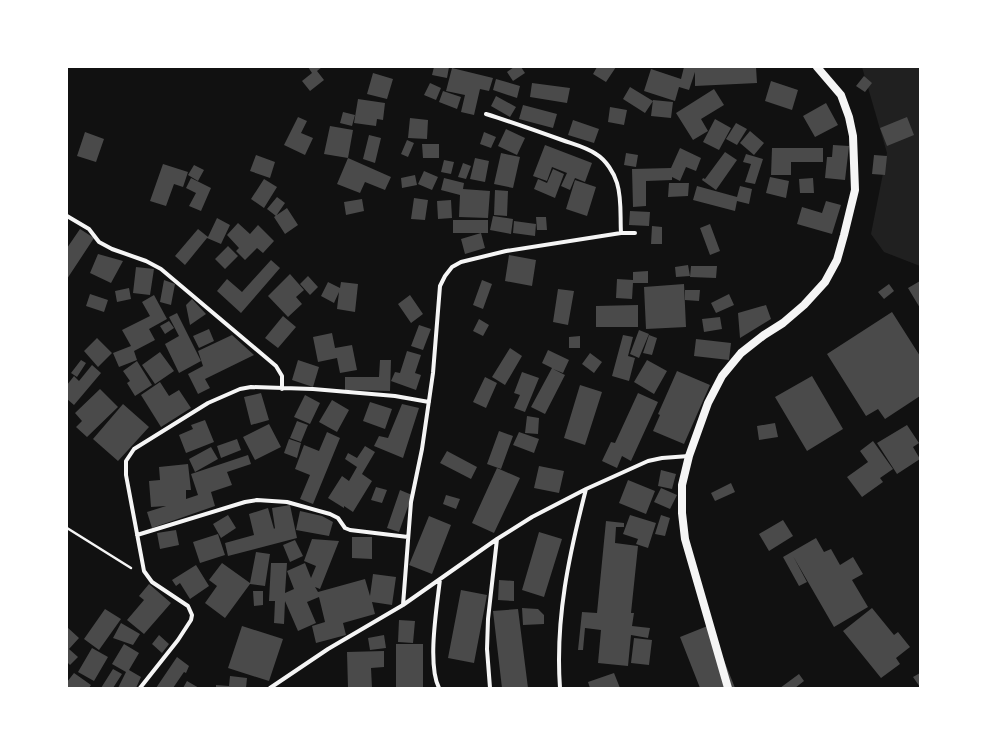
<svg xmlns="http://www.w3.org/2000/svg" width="987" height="755" font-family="'Golos Text',sans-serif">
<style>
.green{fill:#202020}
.building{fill:#4a4a4a}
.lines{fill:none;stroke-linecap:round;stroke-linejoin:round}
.path{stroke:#f5f5f5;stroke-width:2.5}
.minor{stroke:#f5f5f5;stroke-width:4}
.secondary{stroke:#f5f5f5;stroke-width:8}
</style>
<rect width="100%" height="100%" fill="#111"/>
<path class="green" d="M862 67H920V266L884 252 871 234 887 153Z"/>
<path class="building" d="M308 67H322L317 71 324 80 310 91 302 81 312 73Z
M434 67H449L447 78 432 75Z
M514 67H521L525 73 513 81 507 72Z
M597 67H616L606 82 593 74Z
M684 67H756L757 83 695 86V72L689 90 679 87 675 101 644 91 651 69 681 79Z
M452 68 493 78 489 91 480 89 474 115 461 112 465 95 446 91Z
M373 73 393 79 387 99 367 94Z
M864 76 872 83 865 92 856 86Z
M496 79 520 86 517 98 493 90Z
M771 81 798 90 792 110 765 101Z
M430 83 441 88 436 100 424 95Z
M532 83 570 88 567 103 530 97Z
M630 87 653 101 645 113 623 99Z
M714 89 724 105 701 119 708 131 693 140 676 113Z
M443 91 461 97 457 109 439 102Z
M496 96 516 107 510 117 491 106Z
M358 99 385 103 383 120 377 119 376 126 354 123Z
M653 100 673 102 671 118 651 116Z
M826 103 838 125 815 137 803 116Z
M523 105 557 114 553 128 519 119Z
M610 107 627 110 624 125 608 122Z
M343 112 355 115 352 126 340 123Z
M298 117 307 121 301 133 313 138 305 155 284 145Z
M907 117 914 135 887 146 880 128Z
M410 118 428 120 427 139 408 138Z
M715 119 731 128 719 150 703 142Z
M573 120 599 129 594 143 568 135Z
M736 123 747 129 737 145 726 139Z
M330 126 353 130 348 158 391 177 385 190 365 182 360 193 337 184 348 158 324 154Z
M506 129 525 138 517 155 498 146Z
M750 131 764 143 754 155 740 143Z
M85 132 104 139 96 162 77 156Z
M484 132 496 137 491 148 480 144Z
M369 135 381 138 375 163 363 159Z
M407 140 414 143 408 157 401 154Z
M422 144H439V158H423Z
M545 145 592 163 585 182 575 178 570 190 561 186 567 173 552 167 547 181 533 176Z
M833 145 849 146 845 180 825 178 827 157H832Z
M680 148 701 158 696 171 686 167 680 181 672 177V180L646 181V206L633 207 632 169 671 168Z
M772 148H823V162H791V175H771Z
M725 152 737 160 716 190 702 180 703 178 705 179Z
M501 153 520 157 513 188 494 184Z
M626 153 638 155 636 167 624 165Z
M746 154 763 159 755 184 745 182 751 164 743 162Z
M256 155 275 162 270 178 250 171Z
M874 155 887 156 885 175 872 174Z
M475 158 489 161 485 182 470 179Z
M444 160 454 162 451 174 441 172Z
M463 163 471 166 466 179 458 177Z
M163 164 188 172 183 187 174 184 166 206 150 201Z
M194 165 204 170 198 181 188 175Z
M553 169 564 174 555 198 534 189 538 179 547 183Z
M424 171 438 177 432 190 418 184Z
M415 175 417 185 402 188 401 178Z
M770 177 789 181 786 198 766 193Z
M191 178 211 188 201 211 189 206 196 193 186 188Z
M444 178 464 183 463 189 490 191 488 218 459 217 460 195 441 190Z
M813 178 814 193H800L799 179Z
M264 179 277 187 264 208 251 199Z
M575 180 596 187 587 216 566 209Z
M669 183H689L688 196 668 197Z
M697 186 737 197 740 186 752 189 749 204 737 201 735 211 693 200Z
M495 190 508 191 507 216 494 215Z
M277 197 285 203 276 216 267 209Z
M414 198 428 200 425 220 411 219Z
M362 199 364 211 346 215 344 202Z
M451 200 452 218 438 219 437 201Z
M826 201 841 205 832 234 797 224 802 207 822 213Z
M287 208 298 225 285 234 274 217Z
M630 211 650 212 649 226 629 225Z
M493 216 513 219 511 234 490 230Z
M536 217H546L547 230H537Z
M217 218 230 225 221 244 207 238 185 265 175 256 198 229 208 237Z
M453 220H488V233H453Z
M514 221 536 224 535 236 513 233Z
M238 223 250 234 258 225 274 241 263 253 257 248 245 260 236 251 239 248 227 235Z
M710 224 720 251 710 255 700 228Z
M652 226 662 227V244H651Z
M80 229 94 238 67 279V248Z
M481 233 485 248 465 254 461 239Z
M228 246 238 256 225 269 215 259Z
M98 254 123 261 111 283 90 273Z
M509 255 536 260 532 286 505 281Z
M271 260 280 268 241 313 217 291 227 279 242 292Z
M688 265 690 276 676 277 675 267Z
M691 266H717L716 278 690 277Z
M136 267 154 269 150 295 133 293Z
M648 271V283H633L632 299 616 298 617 279 633 280V272Z
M290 274 304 290 296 297 302 304 288 317 268 296Z
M308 276 318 287 310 295 300 284Z
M164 280 175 284 171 305 160 302Z
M482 280 492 284 483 309 473 305Z
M920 281V308L908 288Z
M328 282 340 288 341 282 358 284 355 312 337 309 339 292 334 303 321 296Z
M684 284 686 327 646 329 644 287Z
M889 284 894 291 884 299 878 292Z
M129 288 131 299 117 302 115 291Z
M558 289 574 291 568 325 553 322Z
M685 290H700L699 301 685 300Z
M90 294 108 300 104 312 86 306Z
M729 294 734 305 716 313 711 303Z
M154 295 167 319 149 329 155 340 134 351 137 360 119 367 113 353 131 346 122 330 150 316 142 302Z
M410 295 423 314 411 323 398 304Z
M192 299 206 314 190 325 186 305Z
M638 305V327H596V306Z
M766 305 771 319 740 338 738 313Z
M892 312 920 356V396L885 419 878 409 866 416 827 354Z
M177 313 201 361 179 373 165 344 179 336 169 317Z
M283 316 296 327 278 348 265 338Z
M720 317 722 329 704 332 702 319Z
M479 319 489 325 483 336 473 331Z
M169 321 174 328 165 334 160 326Z
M419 325 431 329 423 350 411 346Z
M209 329 214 341 199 348 193 336Z
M639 330 649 334 639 358 630 354Z
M332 333 335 348 352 345 357 370 340 373 337 358 318 362 313 337Z
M232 335 254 355 205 379 210 388 198 394 188 374 203 366 198 351Z
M623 335 633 337 628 356 635 358 629 381 612 376Z
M649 335 657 338 652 355 643 353Z
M580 336V348H569V337Z
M97 338 112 353 98 367 84 351Z
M696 339 731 343 729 360 694 356Z
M510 348 522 356 505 385 492 377Z
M548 350 569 360 563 373 553 369 565 375 545 414 531 407 552 368 542 363Z
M407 351 421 355 415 373 421 375 416 390 391 381 395 372 400 373Z
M160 352 174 371 155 384 142 365Z
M590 353 602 362 594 373 582 364Z
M81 360 86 363 77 377 71 373Z
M298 360 319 367 313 387 292 380Z
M380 360H391L390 391 345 390V377H379Z
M647 360 667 371 654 394 634 382Z
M137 361 152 385 135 396 127 383 130 381 123 371Z
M92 365 101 373 74 405 67 399V385L74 376 79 381Z
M677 371 710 385 684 444 653 431 660 415 658 414Z
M522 372 539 378 525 412 514 408 520 395 514 393Z
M812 376 843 429 807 451 775 397Z
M485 377 497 383 486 408 473 402Z
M160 382 169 396 179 390 191 408 161 427 141 395Z
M580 385 602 392 585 445 564 438Z
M100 389 118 407 87 437 76 427 82 421 75 413Z
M261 393 269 420 251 425 244 397Z
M638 393 658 402 631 461 622 456 617 468 602 461 611 442 615 443Z
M305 395 320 403 310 424 294 417Z
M332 400 349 410 337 432 319 422Z
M370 402 392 409 385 429 363 421Z
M123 404 149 427 118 461 93 439Z
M402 404 419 408 403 458 374 446 379 436 388 438Z
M527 416 539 418 538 434 525 433Z
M205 420 214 442 186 453 179 435 193 429 191 425Z
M297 421 308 425 301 442 290 438Z
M775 423 778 437 759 440 757 426Z
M269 424 281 447 255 460 243 437Z
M907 425 919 443 913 447 920 459 897 474 877 443Z
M499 431 513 436 501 469 487 464Z
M327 432 340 438 313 504 300 499 310 475 295 469 304 445 319 451Z
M519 432 539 439 534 453 513 445Z
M237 439 241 450 221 458 217 446Z
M289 439 301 443 297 458 284 453Z
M873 441 893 469 880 478 883 482 862 497 847 477 868 462 860 451Z
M365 446 375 452 362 474 372 481 353 512 344 506V508L328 498 342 476 349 481 357 467 345 459 348 453 357 458Z
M211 447 218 459 195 472 189 459Z
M447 451 477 467 471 479 440 463Z
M248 455 251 464 227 472 232 485 211 492 215 506 152 528 147 512 166 506 151 507 149 481 160 480 159 467 188 464 191 490H186V499L198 495 191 474Z
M539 466 564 471 559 493 534 488Z
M497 468 520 478 494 533 472 523Z
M661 470 676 474 672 489 658 486Z
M628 480 655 491 646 514 619 503Z
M731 483 735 492 715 501 711 493Z
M376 487 387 490 382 503 371 500Z
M661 488 677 495 670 509 654 502Z
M400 490 412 495 399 532 387 528Z
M446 495 460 499 456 509 443 504Z
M290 505 297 538 228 556 225 543 254 535 249 514 268 508 274 529 275 528 272 508Z
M300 511 322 516 333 522 329 536 296 530Z
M228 515 236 528 221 538 213 524Z
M630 515 656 523 648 548 636 544 638 539 623 534Z
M661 515 670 518 665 536 655 534Z
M429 516 451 525 432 574 409 565Z
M783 520 793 536 769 551 759 534Z
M606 521 624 523V527H616L615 543 638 546 631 613H634L632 626 650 628 648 638 631 635 628 666 598 663 601 630 585 628 583 650H578L582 612 597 613Z
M176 530 179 545 160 549 157 533Z
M539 532 562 539 544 597 522 590Z
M218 534 225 555 200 563 193 542Z
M352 537H372V559L352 558Z
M816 538 824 552 831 549 840 565 853 557 863 574 852 580 868 607 834 627 793 556 807 582 799 586 783 557Z
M312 539 339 541 320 589 315 587 318 592 365 579 370 596 373 574 396 577 392 605 372 602 375 614 343 623 346 635 316 643 312 626 325 622 319 597 307 602 316 623 298 631 285 601 284 624 274 623 275 601H269L271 563H287L285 593 294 589 287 571 305 563 311 578 316 566 304 561Z
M295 540 303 556 290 562 283 545Z
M256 552 270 554 265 586 250 584 225 618 205 603 217 586 209 580 222 563 250 583Z
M196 565 209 586 190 599 180 583 176 586 172 580Z
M499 580 514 581V601L498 600Z
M149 584 171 603 144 634 127 620 144 600 139 596Z
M461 590 487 595 474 663 448 658Z
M253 591H263V605L254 606Z
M522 608 538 609 544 615V624L523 625Z
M872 608 894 635 898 632 910 647 896 658 900 664 881 678 843 631Z
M105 609 121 619 99 650 84 639Z
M518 609 528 688H502L493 611Z
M399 620 415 621 413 643 398 642Z
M121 623 140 634 133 645 113 638Z
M710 625 735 688H700L680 637Z
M242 626 283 639 269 681 228 668Z
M67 627 79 638 69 649 78 657 70 665 67 662Z
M159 635 169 644 162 653 152 644Z
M384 635 386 648 370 650 368 638Z
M634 638 652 640 649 665 631 663Z
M124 644 139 653 129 670 141 677 136 688H118L126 672 112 664Z
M396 644H423V688H396Z
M92 648 108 657 94 681 78 672Z
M384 651V667L371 668 372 688H348L347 652Z
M177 657 189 666 186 673 184 672 173 688H156Z
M113 669 122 674 113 688H101Z
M74 673 91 685 89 688H67V682Z
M614 673 620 688H590L588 682Z
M920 673V687L913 677Z
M799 674 804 681 795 688H780Z
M230 676 247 678 246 688H216V685L229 686Z
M187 681 199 688H183Z"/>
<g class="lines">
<path class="path" d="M67 528 131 568"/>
<path class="minor" d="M486 114C512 122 537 131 562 140 573 144 586 147 596 154 606 160 614 173 617 183 622 199 620 217 621 233
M67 216 89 229 99 242 112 249 146 261 161 269 276 366 282 376V389
M137 535 245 502 257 500 287 502 330 514 338 518 345 528 350 530 408 537
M403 605 411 502 422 449 433 373 440 286 445 276 452 267 461 262 506 251 621 233H635
M140 688 178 640 191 620 192 615 188 606 152 582 144 571 126 475V461L134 449 208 403 240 389 251 387 313 389 395 396 429 402
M270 688 328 649 403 605 497 539 532 517 586 489 648 461 662 458 689 456
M439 688C427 664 437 607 440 579
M490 688 487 649 488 619 497 539
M560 688C555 619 569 555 586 489"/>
<path class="secondary" d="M728 688 685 539 682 513V485L689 456 708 403 722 376 741 353 764 335 783 323 804 305 825 282 837 260 844 235 855 190 853 136 849 117 841 95 817 67"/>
</g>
<rect width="987" height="755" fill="none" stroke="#ffffff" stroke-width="136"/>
</svg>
